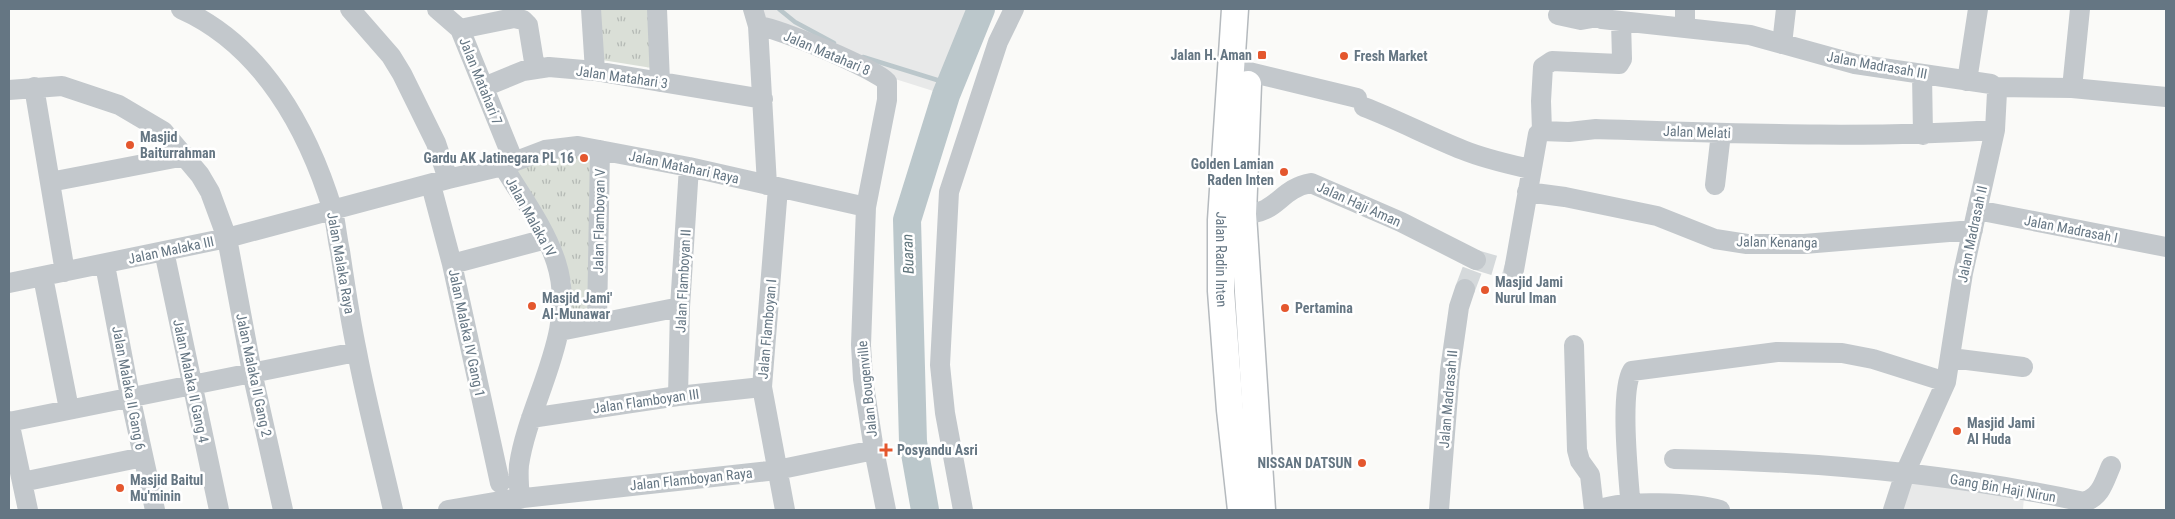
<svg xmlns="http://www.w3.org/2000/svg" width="2175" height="519" font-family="'Roboto Condensed',sans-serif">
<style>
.built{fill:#e8e9e9}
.park{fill:url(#park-tufts)}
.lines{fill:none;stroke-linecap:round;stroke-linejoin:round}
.stream{stroke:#bbc7cb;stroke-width:4.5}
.river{stroke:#bbc7cb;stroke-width:28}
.minor-tunnel{stroke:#d5d9db;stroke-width:20;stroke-dasharray:20 10;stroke-linecap:butt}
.major-casing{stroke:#b5babe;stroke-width:29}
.minor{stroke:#c3c8cc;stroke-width:20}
.major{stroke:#fff;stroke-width:26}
.poi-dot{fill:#e4572e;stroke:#fff;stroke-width:2}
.labels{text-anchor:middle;stroke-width:5;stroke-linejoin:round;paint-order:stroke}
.street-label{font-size:14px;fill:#657683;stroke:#fff}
.poi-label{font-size:14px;font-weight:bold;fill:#657683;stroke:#fff;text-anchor:start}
.water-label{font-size:15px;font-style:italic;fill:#60757c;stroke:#fff}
</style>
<defs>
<pattern id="park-tufts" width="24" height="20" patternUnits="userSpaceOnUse" patternTransform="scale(1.25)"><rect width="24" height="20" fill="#dadfd7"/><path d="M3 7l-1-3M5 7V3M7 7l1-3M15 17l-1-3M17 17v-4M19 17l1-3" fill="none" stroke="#b4b9b4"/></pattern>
</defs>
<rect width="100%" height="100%" fill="#fafaf8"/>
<path class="built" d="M753 9H981L946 95 873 72 771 29Z
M1912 479 2024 496 2023 510H1900Z"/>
<path class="park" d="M597 9H649L652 68 602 60Z
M579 150 594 154 591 308 570 311 571 282 513 168Z"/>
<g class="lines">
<path class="stream" d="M779 9 795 22 834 43
M863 57 950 84"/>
<path class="river" d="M925 510 913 442 907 220 946 95 981 9"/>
<path class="minor-tunnel" d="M1465 289 1476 260 1510 270H1514"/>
<defs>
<g id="major">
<path id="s1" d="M1235 9 1221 220V291L1230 410 1241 510"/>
<path d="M1248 84 1243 214 1262 510"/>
</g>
</defs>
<use href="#major" class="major-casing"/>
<path class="minor" d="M181 9C262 45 308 129 333 211 336 224 337 238 340 251 345 285 350 319 357 352 367 405 381 457 393 510
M350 9 391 56 402 74 436 143 448 179 503 166C522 197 545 228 556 262 579 332 529 398 519 465 518 476 519 488 520 499
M437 9 460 29 514 162
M591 9 595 71
M657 9 660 82
M753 9 758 26 767 185
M1595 9 1598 17 1602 19 1750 35 1855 64 1991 84 1995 87 2072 88 2166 97
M1685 9V28
M1558 15 1581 20 1598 17
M758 26C776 27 876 69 887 82V100L866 207 861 345 863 379 874 450 886 510
M460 29 514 18 523 20 528 25 535 68
M1782 44 1786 9
M1249 72 1357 98
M1922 74 1923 135
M1967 81 1978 9
M34 87 65 272
M484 87 523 71 549 67 595 71 763 99
M2072 88 2080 9
M9 90 62 86 119 105 163 131 200 175 210 192 227 238 252 372 283 510
M1364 107C1398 120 1430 137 1463 150 1485 159 1508 164 1530 169
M1542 131 1569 132 1596 129C1729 133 1862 139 1995 130
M1542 131 1541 101 1543 67 1552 61 1619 64 1622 59 1621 21
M503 166 545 150 578 146 689 167 866 207
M50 182 185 156
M431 185 452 264 500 483
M1715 185 1721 133
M778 188 762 387 785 510
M1527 192 1565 197 1657 216 1715 239 1747 244H1804L1973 230
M1977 210 2166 247
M1243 214C1279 214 1278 189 1311 183L1401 222 1476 260
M164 251 219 510
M452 264 546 239
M105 265 130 396 155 510
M1514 270 1538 134 1542 131
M43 277 69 409
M9 283 227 238 448 179
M597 322 600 150
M560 331 680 307
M1574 345 1577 450 1580 461 1590 475 1594 510
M1951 358 2023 367
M678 396 680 307 689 167
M531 418 678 396 762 387
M9 421 28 510
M9 422 356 352
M1674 459C1812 461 1949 473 2084 502 2101 497 2104 482 2111 466
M22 482 143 457
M448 510 506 500 777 470 874 450
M963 510 945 413 940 365 949 192 998 42 1014 9
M1439 510 1450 370 1459 307 1465 289
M1599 510C1619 499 1698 503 1720 510
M1631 510C1629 481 1619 393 1632 371L1777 352 1842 353 1873 359 1946 382
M1893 510 1905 473 1946 382 1963 273 1995 130 1997 92 1995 87"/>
<use href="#major" class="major"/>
</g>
<g class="poi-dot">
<rect x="1257" y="50" width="10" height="10" rx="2.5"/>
<circle cx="1344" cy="56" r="5"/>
<circle cx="130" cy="145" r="5"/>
<circle cx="584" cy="158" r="5"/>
<circle cx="1284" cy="172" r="5"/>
<circle cx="1485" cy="290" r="5"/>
<circle cx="532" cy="306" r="5"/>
<circle cx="1285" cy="308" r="5"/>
<circle cx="1957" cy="431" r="5"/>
<path d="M883.5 442.5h5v5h5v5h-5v5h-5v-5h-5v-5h5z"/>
<circle cx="1362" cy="463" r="5"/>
<circle cx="120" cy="488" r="5"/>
</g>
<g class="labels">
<g class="street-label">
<text transform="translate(827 53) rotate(23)" y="5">Jalan Matahari 8</text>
<text transform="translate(1877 65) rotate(10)" y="5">Jalan Madrasah III</text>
<text transform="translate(622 77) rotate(8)" y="5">Jalan Matahari 3</text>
<text transform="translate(481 81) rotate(68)" y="5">Jalan Matahari 7</text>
<text transform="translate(1697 132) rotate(2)" y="5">Jalan Melati</text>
<text transform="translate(684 167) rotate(12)" y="5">Jalan Matahari Raya</text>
<text transform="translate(1359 204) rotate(24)" y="5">Jalan Haji Aman</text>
<text transform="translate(531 217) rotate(61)" y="5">Jalan Malaka IV</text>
<text transform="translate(599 221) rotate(-89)" y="5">Jalan Flamboyan V</text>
<text transform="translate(2071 229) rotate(11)" y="5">Jalan Madrasah I</text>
<text transform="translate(1972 234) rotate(-78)" y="5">Jalan Madrasah II</text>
<text transform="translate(1777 242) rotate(1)" y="5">Jalan Kenanga</text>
<text transform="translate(171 250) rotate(-12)" y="5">Jalan Malaka III</text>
<text dy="5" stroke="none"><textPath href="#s1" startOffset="251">Jalan Radin Inten</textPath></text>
<text transform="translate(341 263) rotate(80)" y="5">Jalan Malaka Raya</text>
<text transform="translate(683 281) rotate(-87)" y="5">Jalan Flamboyan II</text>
<text transform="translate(767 329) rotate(-85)" y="5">Jalan Flamboyan I</text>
<text transform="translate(467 333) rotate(78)" y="5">Jalan Malaka IV Gang 1</text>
<text transform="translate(254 375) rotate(78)" y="5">Jalan Malaka II Gang 2</text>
<text transform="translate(191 381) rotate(78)" y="5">Jalan Malaka II Gang 4</text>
<text transform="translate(129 388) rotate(79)" y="5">Jalan Malaka II Gang 6</text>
<text transform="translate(867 389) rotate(-96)" y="5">Jalan Bougenville</text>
<text transform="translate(1448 399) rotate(-85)" y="5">Jalan Madrasah II</text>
<text transform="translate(646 401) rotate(-8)" y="5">Jalan Flamboyan III</text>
<text transform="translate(691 479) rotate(-6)" y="5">Jalan Flamboyan Raya</text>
<text transform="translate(2003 488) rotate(10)" y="5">Gang Bin Haji Nirun</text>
</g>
<g class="poi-label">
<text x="1252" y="60" text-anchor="end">Jalan H. Aman</text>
<text x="1354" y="61">Fresh Market</text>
<text x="140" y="142">Masjid<tspan x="140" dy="16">Baiturrahman</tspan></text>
<text x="574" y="163" text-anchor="end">Gardu AK Jatinegara PL 16</text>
<text x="1274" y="169" text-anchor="end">Golden Lamian<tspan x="1274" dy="16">Raden Inten</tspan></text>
<text x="1495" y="287">Masjid Jami<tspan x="1495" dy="16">Nurul Iman</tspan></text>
<text x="542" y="303">Masjid Jami'<tspan x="542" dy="16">Al-Munawar</tspan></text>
<text x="1295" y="313">Pertamina</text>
<text x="1967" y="428">Masjid Jami<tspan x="1967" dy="16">Al Huda</tspan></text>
<text x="897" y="455">Posyandu Asri</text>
<text x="1352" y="468" text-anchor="end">NISSAN DATSUN</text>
<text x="130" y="485">Masjid Baitul<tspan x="130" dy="16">Mu'minin</tspan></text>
</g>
<g class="water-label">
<text transform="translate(908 254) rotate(-92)" y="5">Buaran</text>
</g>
</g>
<rect width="2175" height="519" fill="none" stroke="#657683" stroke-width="20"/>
</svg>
